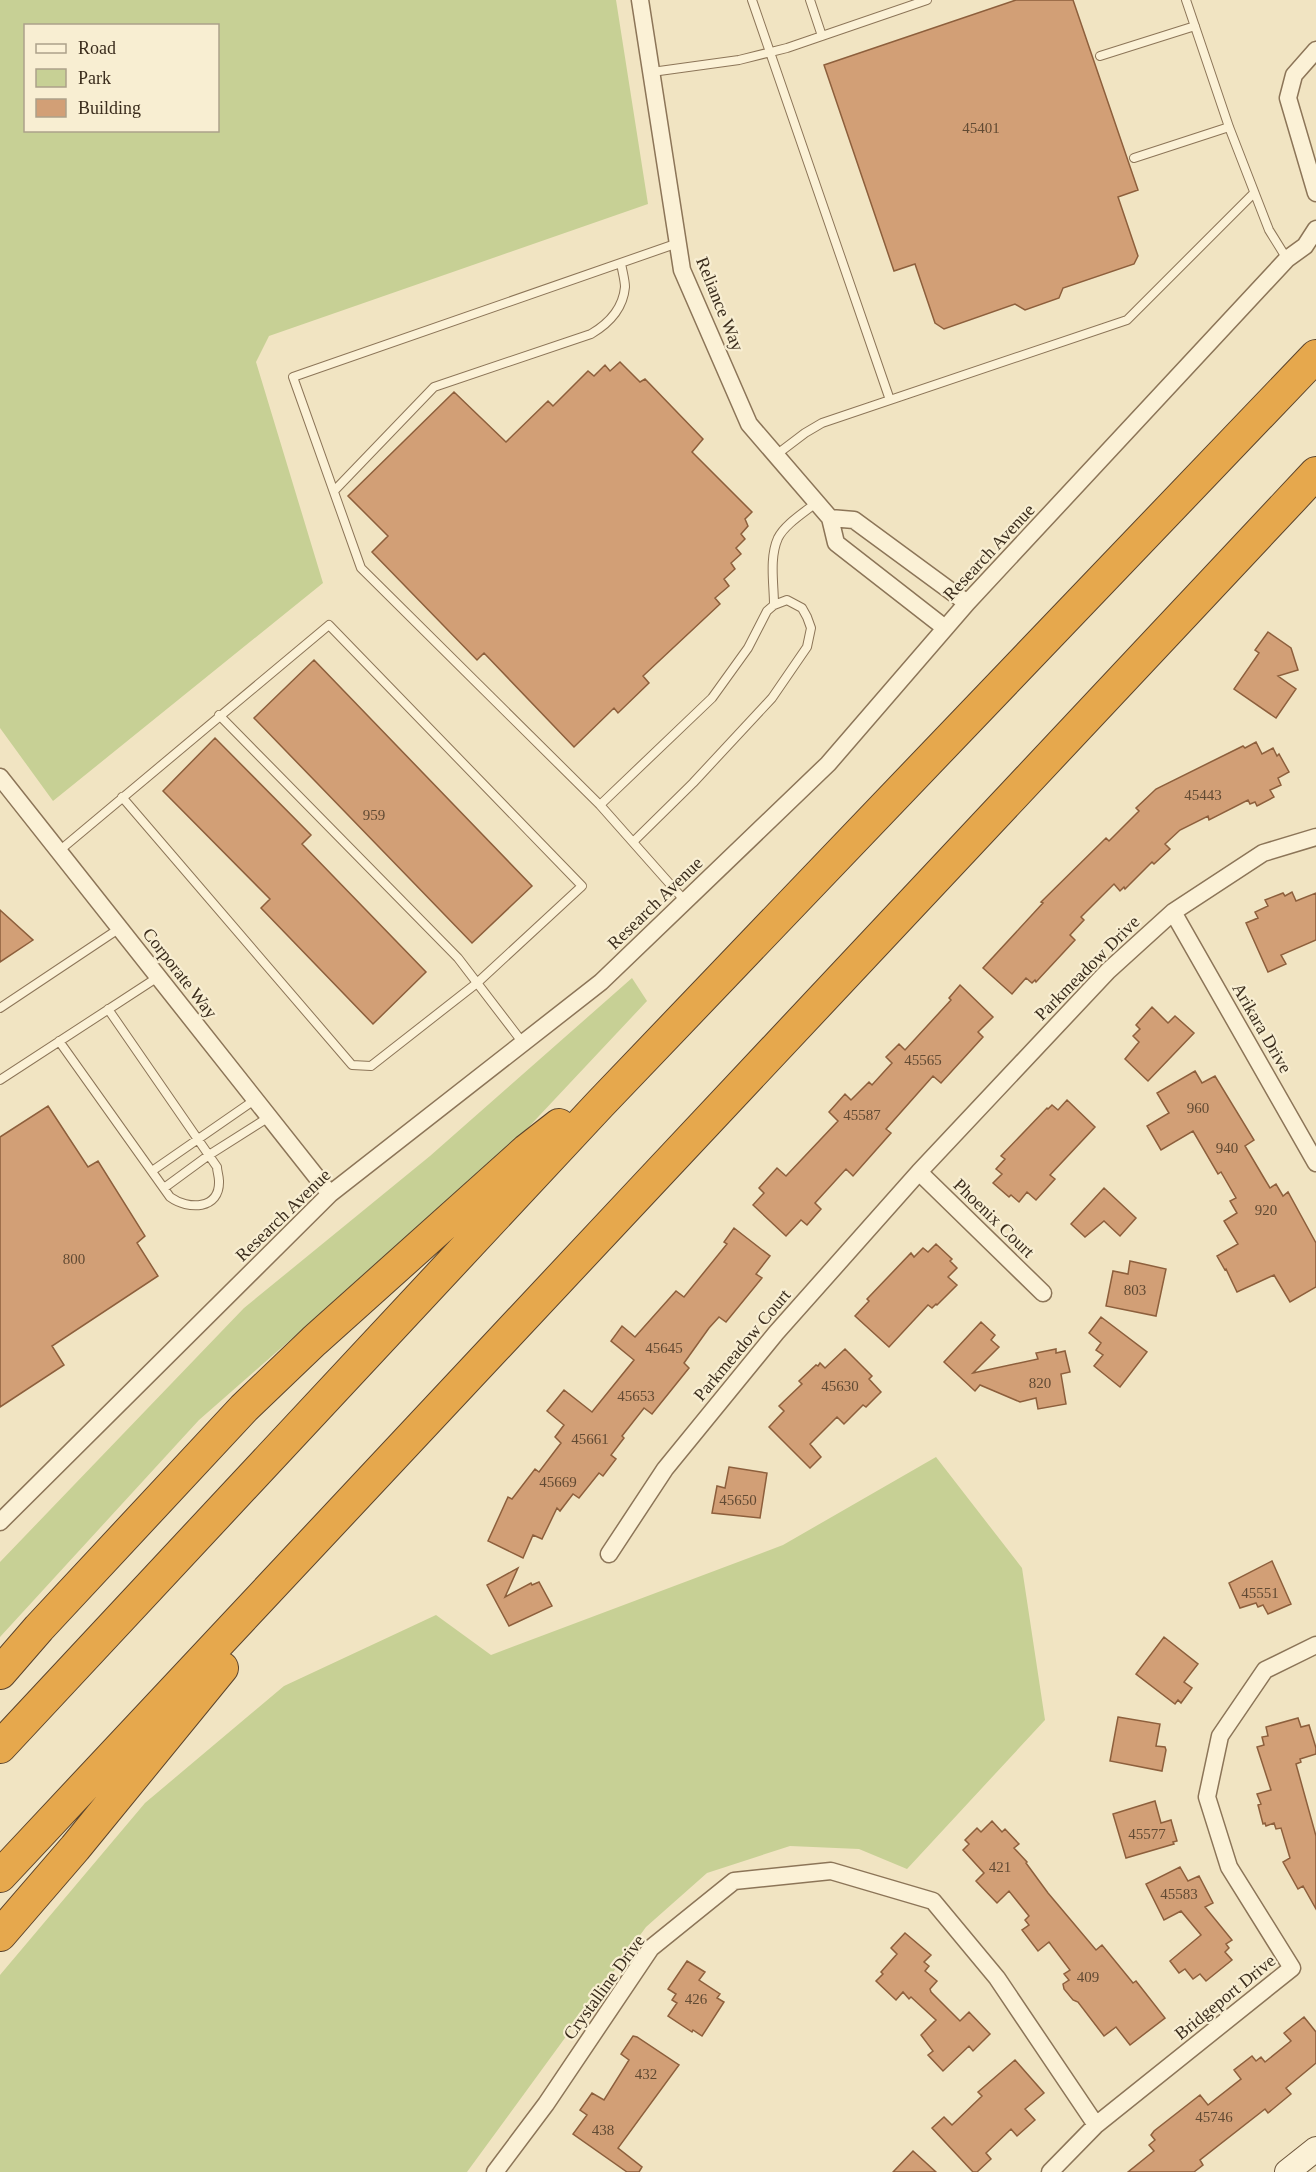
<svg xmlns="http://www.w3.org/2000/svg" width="1316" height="2172" font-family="'Times New Roman',serif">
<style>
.green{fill:#c7d095;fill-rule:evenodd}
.building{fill:#d29f76;stroke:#8d5f3c;stroke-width:1.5}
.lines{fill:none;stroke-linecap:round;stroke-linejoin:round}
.service-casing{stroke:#8c7558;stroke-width:10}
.minor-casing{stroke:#8c7558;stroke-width:19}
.secondary-casing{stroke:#6e563b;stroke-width:26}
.motorway-casing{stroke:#5a432c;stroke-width:34}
.service{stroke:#fbf1d6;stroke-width:8}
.minor{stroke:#fbf1d6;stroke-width:16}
.secondary{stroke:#fbf1d6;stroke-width:24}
.motorway{stroke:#e6a84d;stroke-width:32}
.labels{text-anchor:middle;stroke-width:4.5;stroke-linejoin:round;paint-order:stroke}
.number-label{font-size:15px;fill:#614a33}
.street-label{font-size:18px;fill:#3b2d1d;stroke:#f8eed2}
</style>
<rect width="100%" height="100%" fill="#f1e4c2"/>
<path class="green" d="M0 0H616L648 204 269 336 256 362 323 583 53 801 0 728ZM26 26H218V130H26Z
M632 978 647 1001 507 1150 199 1420 0 1637V1562L244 1308 430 1156Z
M936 1457 1022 1568 1045 1720 907 1869 859 1849 790 1846 707 1873 646 1927 467 2172H0V1975L145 1803 284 1686 436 1615 491 1655 783 1545Z"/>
<path class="building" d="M1016 0H1073L1138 190 1118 197 1138 256 1134 264 1063 288 1059 298 1025 310 1015 304 944 329 935 323 915 264 894 271 824 65Z
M620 362 640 382 645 379 703 439 692 452 752 512 745 519 748 526 741 534 745 539 736 548 741 554 731 563 735 569 724 579 729 586 715 598 720 604 643 676 649 683 618 713 614 708 574 747 484 653 477 660 372 552 388 536 348 496 454 392 506 442 548 401 553 406 588 371 594 376 605 365 610 371Z
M1268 632 1291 648 1298 670 1278 676 1296 689 1276 718 1234 689 1259 653 1255 650Z
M314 660 532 886 472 943 254 718Z
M215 738 311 835 302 844 426 972 373 1024 261 908 270 899 163 791Z
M1256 742 1262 754 1273 748 1277 756 1279 754 1289 772 1278 778 1281 785 1270 790 1274 797 1257 806 1255 802 1250 804 1248 800 1209 820 1208 816 1180 830 1165 844 1170 849 1154 864 1152 862 1125 889 1124 887 1120 891 1114 884 1081 917 1084 920 1070 935 1075 940 1036 982 1035 980 1032 983 1026 978 1012 994 983 968 1043 903 1041 902 1106 838 1109 841 1139 811 1136 808 1156 789 1243 746 1245 748Z
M1292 892 1296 901 1316 893V940L1281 955 1286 964 1268 972 1246 923 1258 918 1255 912 1268 906 1265 900 1283 893 1285 896Z
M0 910 33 940 0 962Z
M960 985 993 1017 978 1032 983 1037 941 1083 933 1076 886 1129 891 1133 868 1159 853 1176 846 1169 815 1203 821 1209 807 1225 801 1220 786 1236 753 1205 764 1193 759 1188 777 1168 786 1176 838 1121 829 1112 845 1094 851 1100 869 1082 872 1085 892 1063 886 1057 899 1044 905 1050 951 1000 949 998Z
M1152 1007 1168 1023 1175 1016 1194 1033 1148 1081 1125 1059 1139 1042 1133 1036 1140 1029 1136 1025Z
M1195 1071 1202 1083 1215 1076 1254 1140 1245 1146 1264 1178 1270 1188 1276 1184 1283 1196 1288 1192 1316 1243V1287L1290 1302 1274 1275 1237 1292 1226 1269 1225 1270 1217 1256 1238 1244 1224 1221 1237 1213 1230 1201 1236 1198 1221 1172 1218 1174 1193 1131 1161 1150 1147 1126 1169 1113 1157 1093Z
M1067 1100 1095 1127 1050 1175 1055 1179 1036 1200 1027 1192 1019 1202 1011 1195 1009 1197 993 1183 1002 1174 996 1169 1005 1159 1001 1156 1047 1108 1048 1109 1052 1105 1058 1110Z
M48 1106 88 1167 98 1161 145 1236 137 1243 158 1276 52 1346 64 1365 0 1407V1137Z
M1104 1188 1136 1218 1120 1236 1104 1221 1085 1237 1071 1224Z
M734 1228 770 1256 756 1274 762 1278 726 1322 719 1317 709 1328 684 1363 689 1368 652 1414 644 1408 622 1436 624 1438 611 1455 616 1459 603 1476 599 1473 579 1498 573 1494 560 1511 557 1508 542 1539 533 1535 523 1558 488 1541 508 1497 512 1499 535 1469 539 1472 561 1443 555 1437 564 1425 547 1411 564 1390 592 1412 634 1360 611 1341 622 1326 635 1337 676 1291 684 1297 727 1244 724 1242Z
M936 1244 952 1259 950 1261 957 1268 948 1277 957 1285 937 1305 936 1304 932 1308 928 1305 889 1347 855 1316 869 1301 867 1299 911 1253 914 1257 923 1248 928 1252Z
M1130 1261 1166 1269 1156 1316 1106 1306 1113 1271 1128 1274Z
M1101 1317 1147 1352 1120 1387 1094 1366 1103 1355 1096 1350 1101 1343 1089 1333Z
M981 1322 995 1335 991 1340 999 1347 973 1373 1038 1359 1036 1353 1056 1349V1353L1065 1351 1070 1372 1061 1374 1066 1404 1038 1409 1036 1398 1020 1402 980 1385 975 1391 944 1362Z
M845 1349 872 1376 869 1379 881 1392 866 1407 863 1405 844 1424 837 1417 810 1444 821 1457 810 1468 769 1427 784 1411 779 1406 802 1384 799 1381 816 1365 818 1366 820 1363 825 1368Z
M729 1467 767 1473 760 1518 712 1513 717 1486 725 1488Z
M1272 1561 1291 1604 1268 1614 1263 1605 1258 1607 1256 1603 1240 1608 1229 1583Z
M518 1568 505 1597 531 1583 532 1585 539 1582 552 1606 509 1626 487 1585Z
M1164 1637 1198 1664 1184 1682 1192 1688 1181 1703 1178 1700 1175 1704 1136 1674Z
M1118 1717 1160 1724 1156 1746 1165 1747 1166 1750 1162 1771 1110 1761Z
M1298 1718 1301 1727 1309 1725 1316 1748V1754L1300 1759 1301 1762 1296 1764 1316 1836V1909L1303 1886 1298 1889 1283 1862 1290 1858 1281 1828 1276 1829 1274 1823 1266 1826 1265 1823 1263 1824 1258 1805 1261 1804 1257 1794 1271 1790 1257 1747 1264 1745 1262 1737 1268 1736 1266 1727Z
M1155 1801 1161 1823 1171 1820 1177 1841 1173 1842 1174 1844 1126 1858 1113 1814Z
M992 1821 1002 1832 1005 1829 1019 1844 1014 1848 1027 1862 1026 1863 1048 1893 1096 1950 1102 1945 1133 1983 1136 1981 1165 2018 1130 2045 1116 2027 1104 2036 1078 2002 1073 2000 1064 1989 1063 1984 1069 1980 1064 1974 1070 1970 1049 1942 1038 1951 1022 1930 1029 1925 1025 1920 1029 1916 1009 1891 997 1903 976 1881 984 1873 963 1850 969 1844 965 1840 977 1828 981 1832Z
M1180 1867 1188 1881 1199 1876 1213 1903 1205 1907 1232 1940 1226 1944 1229 1948 1225 1952 1232 1960 1206 1981 1200 1974 1193 1979 1185 1969 1179 1973 1170 1961 1201 1935 1181 1911 1164 1920 1146 1884Z
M905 1933 931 1955 924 1962 929 1966 925 1971 937 1981 930 1989 931 1992 960 2021 969 2012 990 2034 973 2051 969 2046 943 2071 928 2055 933 2051 921 2035 936 2020 911 1997 909 1999 903 1992 896 2000 876 1981 883 1974 881 1972 897 1954 891 1948Z
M687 1961 705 1972 699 1980 720 1994 717 1998 724 2002 702 2036 693 2030 692 2032 668 2016 677 2003 672 2000 676 1994 668 1989Z
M1304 2017 1316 2032V2063L1286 2088 1291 2094 1268 2113 1265 2109 1200 2160 1203 2165 1194 2172H1128L1154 2151 1149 2145 1155 2140 1151 2135 1154 2131 1200 2095 1208 2105 1241 2079 1234 2070 1252 2056 1256 2061 1261 2057 1265 2062 1291 2041 1284 2033Z
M633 2036 637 2037 679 2065 618 2148 642 2167 639 2172H627L573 2134 587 2115 580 2110 592 2093 604 2100 629 2060 621 2054Z
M1015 2060 1044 2093 1025 2109 1035 2120 1017 2136 1011 2129 986 2153 991 2159 977 2172H973L932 2128 944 2117 952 2125 982 2096 978 2092Z
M913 2151 936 2172H893Z"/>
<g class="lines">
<defs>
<path id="service" d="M752 0 890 400
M810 0 822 36
M1186 0 1229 127 1269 230 1287 259
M1100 56 1195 26
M652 72 739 60 787 48 927 0
M1134 158 1229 127
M678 243 293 377 361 568 600 805 685 901
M776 455 805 433 822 423 1127 320 1254 193
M334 491 434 387 591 334C608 324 623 309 625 287 625 280 622 270 621 263
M774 605C774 584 769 558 778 538 785 524 805 512 817 502
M219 715 458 958 523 1043
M600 805 712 698 748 648 767 611 774 605 787 600 802 608 807 617 811 628 807 647 772 698 693 783 633 842
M59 851 329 625 582 886 477 983 371 1066 352 1065 122 797
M0 1008 120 928
M59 1041 170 1197C188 1210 220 1210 219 1181 219 1176 217 1171 217 1167L108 1009
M0 1080 158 977
M152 1171 256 1099
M164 1188 209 1155 269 1117"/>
<path id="minor" d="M640 0 682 270 749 424 830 518 836 543 945 628
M1316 50 1294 75 1288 98 1316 193
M830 518 854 520 967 603
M0 777 330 1194
M1173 912 1316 1163
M919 1172 1043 1293
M0 1522 330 1194 601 982 828 764 967 603 1287 259 1305 246 1316 229
M609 1554 665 1469 776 1333 919 1172 1108 971 1173 912 1263 853 1316 837
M495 2172 546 2104 651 1948 734 1881 831 1871 933 1901 997 1978 1096 2125
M1050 2172 1096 2125 1292 1968 1229 1867 1207 1797 1220 1736 1265 1670 1316 1645"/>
<path id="secondary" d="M1287 2172 1316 2149"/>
<path id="motorway" d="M0 1673 39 1628 244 1408 314 1341 527 1150 559 1125
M0 1747 600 1104 1316 356
M0 1876C439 1409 876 939 1316 473
M0 1935 75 1848 222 1668"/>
</defs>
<use href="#service" class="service-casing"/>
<use href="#minor" class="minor-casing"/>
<use href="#secondary" class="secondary-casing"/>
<use href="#motorway" class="motorway-casing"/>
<use href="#service" class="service"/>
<use href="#minor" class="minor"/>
<use href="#secondary" class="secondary"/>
<use href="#motorway" class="motorway"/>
</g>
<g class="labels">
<g class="number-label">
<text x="981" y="133">45401</text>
<text x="1203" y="800">45443</text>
<text x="374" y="820">959</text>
<text x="923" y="1065">45565</text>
<text x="1198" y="1113">960</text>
<text x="862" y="1120">45587</text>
<text x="1227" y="1153">940</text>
<text x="1266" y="1215">920</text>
<text x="74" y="1264">800</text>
<text x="1135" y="1295">803</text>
<text x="664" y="1353">45645</text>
<text x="1040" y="1388">820</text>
<text x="840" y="1391">45630</text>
<text x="636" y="1401">45653</text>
<text x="590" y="1444">45661</text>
<text x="558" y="1487">45669</text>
<text x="738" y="1505">45650</text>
<text x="1260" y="1598">45551</text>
<text x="1147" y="1839">45577</text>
<text x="1000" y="1872">421</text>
<text x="1179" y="1899">45583</text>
<text x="1088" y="1982">409</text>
<text x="696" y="2004">426</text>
<text x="646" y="2079">432</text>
<text x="1214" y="2122">45746</text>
<text x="603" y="2135">438</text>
</g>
<g class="street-label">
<text transform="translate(720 304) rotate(68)" y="6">Reliance Way</text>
<text transform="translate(989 552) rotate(-47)" y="6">Research Avenue</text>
<text transform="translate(655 903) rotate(-44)" y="6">Research Avenue</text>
<text transform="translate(1087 968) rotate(-45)" y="6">Parkmeadow Drive</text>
<text transform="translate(180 973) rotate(52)" y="6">Corporate Way</text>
<text transform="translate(1262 1028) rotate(60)" y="6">Arikara Drive</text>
<text transform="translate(283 1215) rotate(-44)" y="6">Research Avenue</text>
<text transform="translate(994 1218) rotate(44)" y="6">Phoenix Court</text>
<text transform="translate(742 1345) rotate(-50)" y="6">Parkmeadow Court</text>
<text transform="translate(604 1987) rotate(-54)" y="6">Crystalline Drive</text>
<text transform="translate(1225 1997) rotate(-39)" y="6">Bridgeport Drive</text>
</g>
</g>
<rect x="24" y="24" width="195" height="108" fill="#f8eed2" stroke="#aca18a" stroke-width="1.5"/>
<rect x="36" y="44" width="30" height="9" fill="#fbf1d6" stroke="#aca18a" stroke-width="1.5"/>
<text x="78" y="54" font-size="18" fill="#3b2d1d">Road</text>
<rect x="36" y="69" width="30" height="18" fill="#c7d095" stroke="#aca18a" stroke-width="1.5"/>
<text x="78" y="84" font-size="18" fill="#3b2d1d">Park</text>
<rect x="36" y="99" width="30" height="18" fill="#d29f76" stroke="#aca18a" stroke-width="1.5"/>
<text x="78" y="114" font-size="18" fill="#3b2d1d">Building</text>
</svg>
